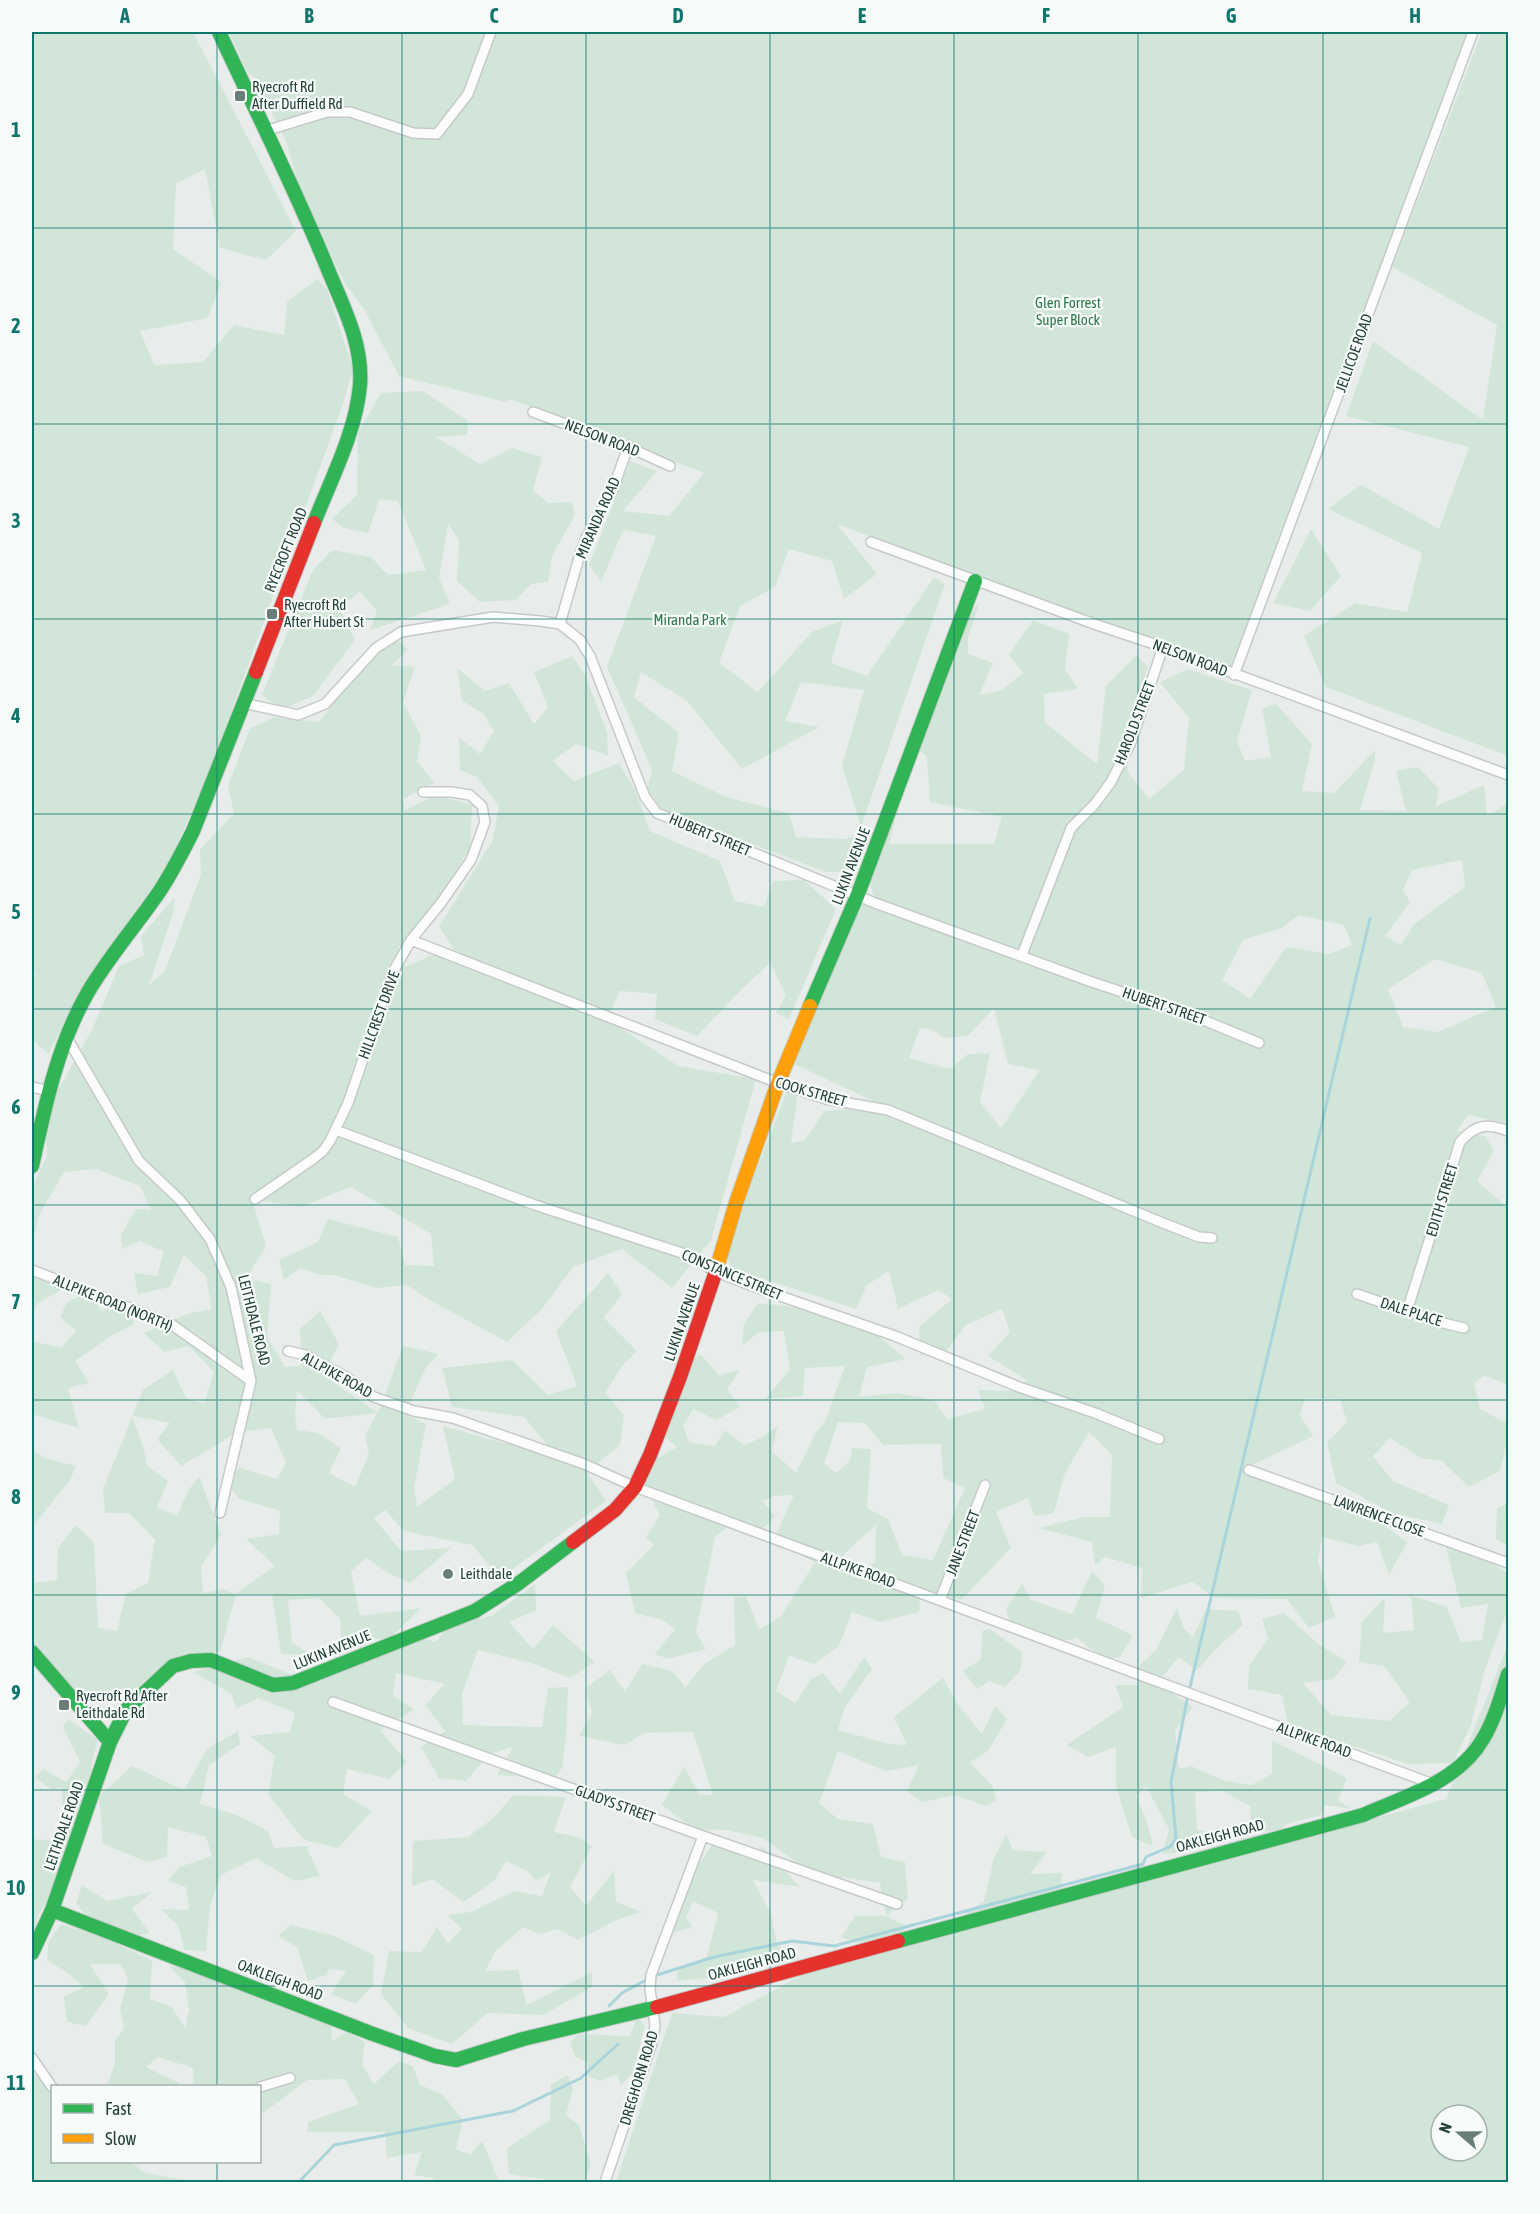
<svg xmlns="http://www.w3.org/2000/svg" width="1540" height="2214" font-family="'Asap Condensed',sans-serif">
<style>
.green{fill:#d1e6d8;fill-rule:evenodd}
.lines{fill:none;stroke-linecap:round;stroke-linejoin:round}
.stream{stroke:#a9d4db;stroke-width:3}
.street-casing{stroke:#c5cac8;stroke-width:12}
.fast-casing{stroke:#c3cbc8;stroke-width:16}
.slow-casing{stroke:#c3cbc8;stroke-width:16}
.jam-casing{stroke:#c3cbc8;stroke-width:16}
.street{stroke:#fcfcfc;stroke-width:9}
.fast{stroke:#30b455;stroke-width:14}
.slow{stroke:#ff9f0a;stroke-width:14}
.jam{stroke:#e5322d;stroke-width:14}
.grid{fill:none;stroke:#0f766e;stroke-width:1.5;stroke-opacity:0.55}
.poi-dot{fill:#697e78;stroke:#f7fbf9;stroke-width:2}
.labels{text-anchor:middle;stroke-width:4.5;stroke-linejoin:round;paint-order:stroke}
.poi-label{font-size:15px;fill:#24423a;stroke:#f7fbf9;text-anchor:start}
.park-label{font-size:15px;fill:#2d7a4b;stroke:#f7fbf9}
.street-label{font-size:15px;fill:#24423a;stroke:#f7fbf9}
.neatline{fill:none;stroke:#0f766e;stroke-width:2}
.grid-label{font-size:20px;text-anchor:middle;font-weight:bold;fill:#0f766e}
</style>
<rect width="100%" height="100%" fill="#e8edeb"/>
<path class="green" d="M32 32H193L296 231 266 260 220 248 205 169 176 184 173 249 221 282 208 318 140 331 154 365 203 362 234 325 284 335 287 302 317 279 327 289 353 369 343 404 209 772 169 863 113 945 72 1010 48 1054 32 1039V980L36 975 32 971Z
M229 32H1473L1234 675 837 524 877 574 844 599 832 561 789 549 775 587 740 606 719 663 758 692 812 632 843 620 831 663 867 676 934 577 945 584 861 827 842 765 864 690 801 682 785 721 819 727 742 769 687 701 641 672 634 697 679 733 672 771 726 797 789 813 796 837 845 839 862 833 847 872H825L734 837 670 816 646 795 652 770 607 667 656 536 623 530 601 582 589 565 630 461 657 471 623 511 669 516 704 473 510 399 506 402 399 376 364 309 344 282 298 184 287 144 256 79 247 72Z
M1482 32H1508V756L1326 687 1304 636 1355 603 1407 612 1422 553 1328 509 1361 485 1439 529 1469 447 1346 416 1373 341 1483 420 1497 325 1392 267Z
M423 391 468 421 467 435 436 437 480 464 512 448 542 457 533 490 548 503 572 502 575 515 552 556 548 582 531 584 516 600 480 602 457 581 459 541 448 523 439 578 450 604 370 630 377 611 360 591 340 609 355 640 312 697 280 710 262 695 313 570 332 550 371 557 388 575 426 570 398 501 379 499 368 533 344 528 332 519 357 495 358 433 381 393Z
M1311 529 1341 576 1310 611 1273 603Z
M980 601 968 637V654L993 663 979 695 1002 690 1023 673 1009 655 1033 620 1069 634 1065 669 1078 689 1044 694 1045 723 1097 764 1106 686 1137 655 1148 667 1125 736 1128 772 1149 799 1184 770 1189 718 1160 682 1188 669 1252 690 1237 741 1245 761 1271 757 1262 708 1276 704 1312 744 1302 791 1334 793 1375 750V760L1360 810 1406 811 1396 771 1418 767 1439 789 1436 806 1484 785 1487 816 1508 803V1123L1468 1115 1457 1131 1485 1136 1494 1151 1477 1181 1508 1208V1384L1484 1376 1474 1383 1480 1409 1508 1424V1435L1500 1471 1469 1487 1441 1460 1423 1459 1390 1438 1373 1456 1393 1481 1449 1505 1442 1524 1392 1513 1336 1483 1327 1443 1347 1422 1340 1399 1305 1398 1300 1415 1313 1436 1242 1470 1310 1495 1364 1511 1407 1542 1389 1575 1377 1542 1358 1546 1322 1537 1318 1561 1335 1617 1309 1628 1287 1599 1215 1598 1192 1582 1141 1598 1142 1568 1105 1557 1095 1565 1092 1542 1039 1528 1084 1517H1110L1112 1455 1089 1432 1064 1475 1054 1513 1034 1516 1028 1498 996 1512 1011 1548 961 1600 921 1588 919 1612 880 1622 852 1612 839 1646 814 1664 789 1656 776 1691 795 1703 811 1679 823 1673 840 1694 864 1657 872 1669 845 1707 838 1730 889 1744 907 1745 894 1717 943 1678 959 1706 982 1734 995 1706 1007 1719 988 1751 970 1762 993 1787 996 1800 986 1806 955 1795 922 1802 907 1791 919 1765 886 1771 838 1751 819 1803 838 1819 873 1824 881 1857 905 1862 908 1899 886 1916 905 1925 904 1933 858 1943 841 1937 855 1916H886L880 1883 842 1877 818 1878 763 1838 726 1830 694 1829 662 1805 684 1767 700 1795H713L693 1732 644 1733 625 1745 579 1736 592 1713 586 1688 610 1670 625 1692 642 1664 673 1671 685 1688 704 1664 735 1645 734 1597 746 1596 759 1630 781 1616 815 1562 773 1541 794 1495 773 1496 763 1501 775 1517 753 1537 734 1521 715 1537 696 1632 706 1649 668 1659 655 1654 675 1629 663 1620 635 1613 626 1573 654 1545 646 1538 660 1515 644 1485 656 1459 677 1447 663 1435 689 1373 692 1360 700 1354 719 1375 740 1370 727 1389 740 1407 716 1420 693 1409 683 1426 689 1442 715 1446 725 1430 744 1445 761 1438 778 1426 772 1451 796 1473 815 1434 825 1422 845 1366 805 1368 803 1396 765 1399 790 1370 784 1331 759 1332 742 1346 744 1324 758 1303 812 1309 871 1330 906 1359 867 1367 859 1397 897 1393 934 1400 947 1419 985 1409 978 1390 1008 1391 1028 1381 988 1356 1010 1332 1002 1309 966 1325 943 1355H920L919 1327 952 1299 938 1290 898 1309 889 1271 867 1285 856 1309 731 1268 725 1250 790 1084 797 1099 791 1143 805 1140 824 1111 884 1106 790 1062 854 904 877 905 866 872 905 782 889 844H994L1002 817 930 802 927 757 912 745 958 631ZM1462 860 1465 887 1414 924 1401 945 1385 936 1410 902 1403 890 1412 870ZM1299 915 1344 925 1352 945 1329 954 1286 947 1250 999 1222 980 1243 940 1282 928ZM1435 959 1482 973 1496 1007 1438 1032 1403 1027 1388 989ZM994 1008 1008 1064 1040 1070 1001 1128 980 1102 990 1053 968 1054 950 1069 909 1058 920 1028 933 1030 944 1038 968 1036ZM838 1422 865 1423 883 1445 941 1444 943 1478 965 1488 933 1560 902 1555 888 1519 867 1508 871 1449 852 1448 850 1461 836 1473 824 1463ZM876 1525 875 1563 839 1573 845 1553Z
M394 636 408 650 392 665 415 667 403 702 421 736 417 761 434 783 403 799 405 810 436 795 472 805 470 848 431 910 398 948 404 967 435 954 464 966 439 926 492 842 499 806 477 777 460 770 459 738 480 754 494 731 483 713 462 701 457 668 485 691 509 683 534 724 548 707 534 672 572 656 586 677 607 732 608 756 576 744 553 761 574 781 619 763 635 790 650 831 720 861 735 901 764 907 773 881 804 880 836 909 789 1019 776 1013 786 995 770 963 741 990 697 1036 655 1019 657 994 620 991 607 1019 678 1066 756 1079 711 1240 672 1288 622 1249 573 1267 542 1309 507 1342 426 1298 407 1285 376 1288 334 1275H321L300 1268 284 1280 279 1260 318 1242 328 1219 398 1237 405 1265 434 1266 431 1234 351 1187 300 1207 252 1199 266 1246 246 1279 271 1284 267 1337 285 1367 302 1365 300 1329 320 1311 339 1344 323 1375 378 1413 403 1346 439 1354 426 1367 405 1414 426 1424 414 1488 417 1507 455 1479 443 1426 503 1443 547 1444 524 1417 452 1407 442 1368 512 1360 548 1395 577 1386 556 1331 608 1273 622 1294 604 1318 637 1351 622 1366 605 1393 624 1415 620 1445 587 1472 606 1501 500 1578 472 1545 404 1531 385 1510 374 1518 401 1551 451 1548 410 1583 388 1573 367 1558 351 1571 360 1616 421 1608 390 1638 341 1640 340 1619 319 1598 288 1600 292 1643 313 1655 281 1654 272 1594H236L220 1652 176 1658 144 1681 130 1699 121 1697 95 1702 51 1684 32 1646V1583L57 1580 58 1548 76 1525 94 1542 98 1628 117 1631 126 1594 148 1583 155 1539 129 1513H105L103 1489 143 1390 173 1370 186 1398 204 1404 214 1372 189 1346 164 1352 144 1333 187 1314 212 1309 206 1276 184 1255 170 1287 138 1294 134 1273 157 1276 164 1252 140 1241 122 1249 121 1235 136 1209 151 1210 140 1186 96 1169 64 1172 38 1217 32 1248 33 1186 47 1156 46 1111 92 1030 119 966 144 955 141 936 175 897 173 913 149 985 165 971 201 874 200 849 234 814 228 786 250 728 275 717 320 722 347 682ZM297 1390 325 1419 377 1413 365 1436 369 1454 355 1487 329 1473 341 1448 318 1433 297 1430 295 1415ZM132 1416 170 1423 157 1439 181 1466 238 1432 271 1428 286 1463 277 1479 240 1468 223 1480 240 1499 280 1511 279 1534 246 1539 275 1566 235 1594 224 1589 203 1593 201 1567 221 1535 199 1476 188 1491 177 1516 157 1507 168 1481 147 1466 144 1449Z
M32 1275 70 1285 38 1303 32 1315Z
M87 1292 102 1311 126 1301 134 1324 111 1336 75 1361 89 1383 68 1388 79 1428 32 1414V1341L61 1348 76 1331 60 1317 67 1302Z
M32 1450 44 1458 76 1466 70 1480 32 1527Z
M1508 1503V1546L1496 1539 1497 1508Z
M1446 1547 1469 1548 1505 1572 1508 1571V1609L1484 1672 1471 1725 1453 1763 1408 1764 1288 1725 1282 1695 1248 1689 1249 1666 1268 1639 1262 1619 1284 1613 1317 1643 1347 1662 1333 1679 1303 1683 1331 1715 1389 1721 1410 1702 1384 1666 1359 1662 1362 1622 1385 1597 1383 1633 1414 1630 1411 1596 1446 1606 1461 1642 1482 1640 1488 1604 1461 1608Z
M1092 1571 1105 1585 1096 1618 1133 1635 1120 1657 1105 1660 1077 1638 1057 1642 1014 1634 1006 1610 1022 1584 1031 1600 1072 1614Z
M535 1584 536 1610 509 1622 533 1649 553 1625 595 1662 570 1678 532 1663 478 1650 462 1694 463 1725 542 1727 548 1688 568 1687 566 1738 562 1768 553 1779 497 1775 513 1747 489 1754 466 1781 439 1778 421 1747 445 1731 425 1705 445 1684 396 1673 393 1695 414 1710 380 1730 407 1762 389 1779 347 1769 343 1794 372 1811 338 1848 304 1840 268 1794 275 1756 250 1736 290 1732 295 1713 258 1698 236 1709 232 1694 193 1672 248 1657 312 1683 420 1638 436 1642 450 1624 491 1616Z
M1177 1608 1184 1629 1193 1637 1206 1609 1238 1611 1243 1625 1221 1644 1196 1671 1179 1657 1157 1683 1193 1707 1175 1731 1179 1769 1191 1766 1222 1780 1251 1785 1272 1774V1740L1347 1778 1338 1800 1351 1809 1325 1805 1321 1815 1287 1824 1279 1830 1251 1832 1250 1806 1223 1791 1195 1792 1197 1829 1230 1838 1188 1852 1163 1854 1169 1829 1146 1786 1136 1796 1146 1819 1153 1846 1132 1837 1116 1786V1747L1088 1757 1067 1745 1123 1707 1115 1685H1137L1140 1665 1156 1650Z
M990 1629 1023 1653 1020 1671 1005 1687 989 1681 977 1689 963 1671 981 1659 982 1631Z
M1508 1644V2182H616L672 2013 724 2017 811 1970 1446 1799ZM1441 2115H1477V2151H1441Z
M68 1719 98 1740 91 1766 93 1779 54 1892 38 1915 32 1946V1839L62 1842V1787L52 1790 35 1777 43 1769 66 1782 80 1762 63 1727Z
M238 1731 240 1744 209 1765 200 1804 237 1815 268 1831 274 1848 306 1846 320 1876 294 1881 256 1858 221 1875 210 1905 206 1951 184 1950 179 1927 161 1909 189 1910 186 1887 168 1881 179 1867 212 1856 206 1837 168 1827 167 1857 147 1862 103 1844 99 1796 132 1766 184 1790 207 1749Z
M514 1795 566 1797 554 1832 579 1837 592 1846 570 1887 586 1906 614 1871 616 1902 642 1912 616 1920 578 1940 558 1929 539 1934 523 1927 495 1952 485 1971 518 1970 527 2005 592 1972V1987L543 2015 488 2013 452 2044 408 2028 381 1994 389 1951 422 1952 437 1927 448 1943 462 1929 448 1915 471 1912 514 1891 542 1896 551 1872 536 1881 529 1872 506 1861 494 1881 463 1902 433 1879 412 1886 413 1841 468 1837 492 1819Z
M1006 1835 1013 1850 1047 1852 1030 1874 1062 1873 1060 1900 956 1920 984 1901 994 1858Z
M712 1845 751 1858 762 1846 800 1887 753 1880 771 1914 777 1945 790 1955 782 1956 777 1961 718 1977 676 1981 679 1968 707 1957 718 1913 693 1901 686 1917 692 1927 671 1933 686 1883Z
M82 1885 107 1901 152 1892 132 1909 150 1933 123 1938 92 1921 76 1904Z
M61 1924 105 1938 152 1961 150 1999 172 2007 185 2028 189 2009 185 1982 169 1966 186 1969 331 2023 332 2041 347 2032 365 2042 362 2065 374 2084 399 2061 413 2066 420 2085 442 2094 463 2120 456 2149 471 2155 482 2140 499 2182H433L434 2178 414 2175 422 2152 387 2158 385 2132H307L308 2122 359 2104 345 2079 307 2080 260 2115V2086H194L193 2068 158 2057 146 2067 179 2083 178 2086H107L115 2064V2041L124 2028 120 2009 128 1978 120 1964H90L109 1994 86 2026 67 2022 64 1997 84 1987 69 1974 47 1960 49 1941Z
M291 1925 332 1935 374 1955 373 1986 355 2004 331 1994 346 1971 329 1969 327 1975 308 1981 297 1947 278 1936Z
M637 2017 645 2026 632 2074 621 2085 616 2074 601 2081 588 2076V2062L575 2057 570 2042 579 2034 630 2036Z
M32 2072 52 2092V2162H131L145 2173 196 2182H32Z
M568 2075 573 2089 566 2115 579 2125 591 2164 585 2182H561L509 2174 507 2148 550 2120 551 2084Z"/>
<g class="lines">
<path class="stream" d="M654 1976 714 1957 792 1941 834 1946 1143 1864 1146 1857 1171 1846 1176 1838 1171 1782 1187 1700 1370 918
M609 2006 622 1993 648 1979
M299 2182 334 2145 513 2111 581 2078 618 2044"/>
<defs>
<path id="street" d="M265 131 327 112H350L413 133 437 134 468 94 491 32
M533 412 628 447 670 466
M871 542 1097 625 1163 647 1508 775
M560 624 580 554 586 538 613 489 628 447
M1234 675 1473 32
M243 703 298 715 325 704 376 648 401 632 493 617 540 621 560 624 580 640 590 656 645 797 657 813 875 903 1089 981 1189 1014 1259 1043
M411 940 778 1083 826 1099 888 1110 1163 1223 1199 1237 1212 1238
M1022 955 1071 828 1094 805 1111 782 1131 742 1163 647
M67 1038 139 1161 180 1200 210 1239 231 1287 251 1381 220 1513
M32 1087 49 1091
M336 1130 535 1205 688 1255 716 1272 763 1290 895 1336 1019 1387 1095 1413 1159 1439
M255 1199 313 1159 323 1151 330 1141 348 1103 393 972 411 940 441 903 471 860 485 822 482 806 470 795 451 792H423
M32 1270 171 1324 251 1381
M1357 1294 1439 1322 1464 1328
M1407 1311 1460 1142C1476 1124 1487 1123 1508 1131
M288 1351 305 1355 346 1377 374 1397 414 1411 453 1418 584 1464 635 1487 1433 1784
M1249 1470 1508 1563
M940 1600 985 1485
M333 1702 703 1836 897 1904
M32 2058 52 2087
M260 2087 290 2078
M605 2182 652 2043 655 2025 650 1989 651 1975 703 1836"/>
<path id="fast" d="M219 32C256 112 296 190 329 272 344 308 363 345 360 385 356 432 331 479 314 523
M810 1006 858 894 975 581
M32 1166C45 1106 57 1046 88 992 108 958 134 928 157 895 171 875 182 853 193 831L256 672
M32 1652 110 1742
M52 1910 373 2034 435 2056 456 2060 523 2039 657 2007
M898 1941 1363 1815C1406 1796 1458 1782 1483 1739 1495 1719 1501 1696 1508 1674
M32 1953 52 1910 110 1742 126 1710 173 1666 191 1661 211 1660 273 1685 293 1683 475 1611 519 1583 573 1542"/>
<path id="slow" d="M715 1274 736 1203 778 1083 810 1006"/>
<path id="jam" d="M256 672 314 523
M573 1542 615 1510 635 1487 650 1455 680 1377 715 1274
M657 2007 898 1941"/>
</defs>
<use href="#street" class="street-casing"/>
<use href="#fast" class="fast-casing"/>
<use href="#slow" class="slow-casing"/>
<use href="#jam" class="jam-casing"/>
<use href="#street" class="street"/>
<use href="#fast" class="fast"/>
<use href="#slow" class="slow"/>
<use href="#jam" class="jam"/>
</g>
<path class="grid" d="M217 32V2086M402 32V2182M586 32V2182M770 32V2182M954 32V2182M1138 32V2182M1323 32V2182M32 228H1508M32 424H1508M32 619H1508M32 814H1508M32 1009H1508M32 1205H1508M32 1400H1508M32 1595H1508M32 1790H1508M32 1986H1508M217 2162V2182"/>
<g class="poi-dot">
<rect x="234" y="90" width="12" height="12" rx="3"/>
<rect x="266" y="608" width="12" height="12" rx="3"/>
<circle cx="448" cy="1574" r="6"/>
<rect x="58" y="1699" width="12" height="12" rx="3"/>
</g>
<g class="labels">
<g class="poi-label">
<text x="252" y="92">Ryecroft Rd<tspan x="252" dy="17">After Duffield Rd</tspan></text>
<text x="284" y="610">Ryecroft Rd<tspan x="284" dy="17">After Hubert St</tspan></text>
<text x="460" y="1579">Leithdale</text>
<text x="76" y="1701">Ryecroft Rd After<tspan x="76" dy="17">Leithdale Rd</tspan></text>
</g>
<g class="park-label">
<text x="1068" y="308">Glen Forrest<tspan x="1068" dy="17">Super Block</tspan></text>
<text x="690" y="625">Miranda Park</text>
</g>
<g class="street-label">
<text transform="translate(1354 353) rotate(-70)" y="5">JELLICOE ROAD</text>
<text transform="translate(602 438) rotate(21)" y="5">NELSON ROAD</text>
<text transform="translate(598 518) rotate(-66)" y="5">MIRANDA ROAD</text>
<text transform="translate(286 550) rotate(-68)" y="5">RYECROFT ROAD</text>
<text transform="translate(1190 658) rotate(21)" y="5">NELSON ROAD</text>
<text transform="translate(1135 723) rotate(-69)" y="5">HAROLD STREET</text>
<text transform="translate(710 835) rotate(23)" y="5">HUBERT STREET</text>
<text transform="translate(851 866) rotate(-69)" y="5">LUKIN AVENUE</text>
<text transform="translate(1164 1006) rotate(19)" y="5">HUBERT STREET</text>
<text transform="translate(379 1015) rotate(-70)" y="5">HILLCREST DRIVE</text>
<text transform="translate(811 1092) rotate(16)" y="5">COOK STREET</text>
<text transform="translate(1442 1200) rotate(-73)" y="5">EDITH STREET</text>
<text transform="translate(732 1275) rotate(23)" y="5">CONSTANCE STREET</text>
<text transform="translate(113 1303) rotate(22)" y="5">ALLPIKE ROAD (NORTH)</text>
<text transform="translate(1411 1312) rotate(18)" y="5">DALE PLACE</text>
<text transform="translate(254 1320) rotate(76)" y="5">LEITHDALE ROAD</text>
<text transform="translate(682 1322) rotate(-71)" y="5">LUKIN AVENUE</text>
<text transform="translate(337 1375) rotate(29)" y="5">ALLPIKE ROAD</text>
<text transform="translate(1379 1516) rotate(20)" y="5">LAWRENCE CLOSE</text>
<text transform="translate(963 1543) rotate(-69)" y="5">JANE STREET</text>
<text transform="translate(858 1570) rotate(20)" y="5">ALLPIKE ROAD</text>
<text transform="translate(332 1650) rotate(-22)" y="5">LUKIN AVENUE</text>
<text transform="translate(1314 1740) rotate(20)" y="5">ALLPIKE ROAD</text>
<text transform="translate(615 1804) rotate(20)" y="5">GLADYS STREET</text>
<text transform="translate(64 1826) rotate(-71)" y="5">LEITHDALE ROAD</text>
<text transform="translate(1220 1836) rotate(-15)" y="5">OAKLEIGH ROAD</text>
<text transform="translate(752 1964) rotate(-15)" y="5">OAKLEIGH ROAD</text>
<text transform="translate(280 1980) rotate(21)" y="5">OAKLEIGH ROAD</text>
<text transform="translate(639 2078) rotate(-73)" y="5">DREGHORN ROAD</text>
</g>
</g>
<rect width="1540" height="2214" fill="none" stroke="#f7fbf9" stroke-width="66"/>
<rect x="51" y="2085" width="210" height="78" fill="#f7fbf9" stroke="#a3b1ad" stroke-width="1.5"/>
<rect x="63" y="2104" width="30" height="9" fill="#30b455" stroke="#a3b1ad" stroke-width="1.5"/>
<text x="105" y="2115" font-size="18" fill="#24423a">Fast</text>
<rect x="63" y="2134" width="30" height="9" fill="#ff9f0a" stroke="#a3b1ad" stroke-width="1.5"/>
<text x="105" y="2145" font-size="18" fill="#24423a">Slow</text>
<g transform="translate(1459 2133) rotate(290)"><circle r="28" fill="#f7fbf9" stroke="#a3b1ad" stroke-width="1.5"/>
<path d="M0-4.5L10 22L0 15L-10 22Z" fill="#697e78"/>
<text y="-9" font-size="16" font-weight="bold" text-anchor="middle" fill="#24423a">N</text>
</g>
<rect x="33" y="33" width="1474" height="2148" class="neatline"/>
<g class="grid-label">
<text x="125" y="23">A</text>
<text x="309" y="23">B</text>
<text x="494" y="23">C</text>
<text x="678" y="23">D</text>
<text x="862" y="23">E</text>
<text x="1046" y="23">F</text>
<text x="1231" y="23">G</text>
<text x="1415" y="23">H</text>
<text x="16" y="137">1</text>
<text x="16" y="333">2</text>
<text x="16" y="528">3</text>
<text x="16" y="723">4</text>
<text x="16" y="919">5</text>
<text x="16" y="1114">6</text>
<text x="16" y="1309">7</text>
<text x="16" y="1504">8</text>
<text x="16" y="1700">9</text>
<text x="16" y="1895">10</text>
<text x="16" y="2090">11</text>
</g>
</svg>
